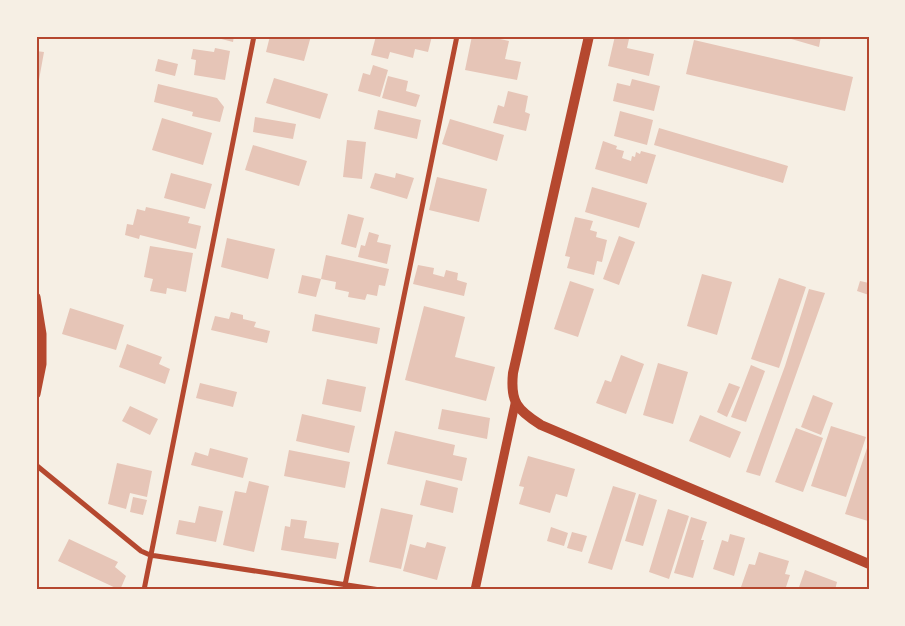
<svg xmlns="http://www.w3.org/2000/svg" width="905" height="626" font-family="'Alegreya Sans',sans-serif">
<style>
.building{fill:#e6c5b7}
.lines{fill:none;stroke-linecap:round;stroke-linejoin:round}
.minor{stroke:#b5482f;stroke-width:5}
.tertiary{stroke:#b5482f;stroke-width:9}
.secondary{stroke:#b5482f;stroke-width:10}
.neatline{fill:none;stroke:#b5482f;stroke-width:2}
</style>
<rect width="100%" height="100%" fill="#f6efe4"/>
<path class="building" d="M210 36H234L233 42Z
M270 36H311L304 61 266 52Z
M376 36H432L428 52 415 49 413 58 390 52 388 59 371 55Z
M472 36H487L509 41 505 59 521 62 517 80 465 70Z
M615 36 629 39 627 48 654 54 649 76 608 66Z
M781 36H821L819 47Z
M694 40 853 77 845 111 686 74Z
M215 48 230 51 225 80 194 75 196 60 191 59 193 49 214 52Z
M36 51 44 52 37 91H36Z
M158 59 178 64 175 76 155 71Z
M373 65 388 70 380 97 358 91 363 73 370 75Z
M388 76 408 81 406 91 420 95 416 107 382 98Z
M274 78 328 94 320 119 266 103Z
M632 79 660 86 654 111 613 101 617 83 630 86Z
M158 84 217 98 224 107 220 122 192 116 193 112 154 102Z
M508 91 528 96 525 112 530 114 526 131 493 123 498 105 504 107Z
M378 110 421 120 417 139 374 129Z
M620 111 653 120 647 145 614 136Z
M255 117 296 124 293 139 253 132Z
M162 118 212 133 203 165 152 150Z
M450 119 504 135 497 161 442 144Z
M659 128 788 166 783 183 654 145Z
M347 140 366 142 362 179 343 177Z
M603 141 617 146 616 149 624 151 622 158 631 161 632 156 635 157 636 152 640 154 641 151 656 155 647 184 595 169Z
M253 145 307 161 299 186 245 170Z
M171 173 212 184 205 209 164 198Z
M375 173 395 178 396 173 414 178 407 199 370 188Z
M437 177 487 189 479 222 429 210Z
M592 187 647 203 639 228 585 212Z
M146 207 190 217 188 223 201 226 196 249 140 235 139 239 125 235 127 224 133 225 137 209 145 211Z
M348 214 364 218 356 248 341 244Z
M575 217 593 221 590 230 597 232 596 237 607 240 602 262 597 261 594 275 567 268 570 257 565 256Z
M369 232 379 235 377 242 391 245 387 264 358 257 361 245 365 246Z
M619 236 635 242 619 285 603 279Z
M227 238 275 249 268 279 221 267Z
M150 246 193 253 186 292 167 288 166 294 150 291 153 279 144 277Z
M326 255 389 269 385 286 379 285 377 296 367 294 365 300 348 297 349 292 335 289 336 282 321 279 316 297 298 293 302 275 321 279Z
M418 265 434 268 433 274 444 277 446 270 458 273 457 280 467 283 464 296 413 284Z
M702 274 732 282 717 335 687 326Z
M779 278 806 287 779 368 751 359Z
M570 281 594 289 578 337 554 329Z
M860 281 869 283V295L857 291Z
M809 289 825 293 760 476 746 472 785 366Z
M424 306 465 317 455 357 495 367 486 401 405 380Z
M70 308 124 325 116 350 62 334Z
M231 312 243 315V319L256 322 254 327 270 331 267 343 211 330 215 316 229 319Z
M315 314 380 328 377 344 312 331Z
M127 344 162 357 159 364 170 369 165 384 119 367Z
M621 355 644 364 626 414 596 403 605 380 611 382Z
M658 363 688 372 673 424 643 415Z
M751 365 765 371 746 422 731 417Z
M327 379 366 387 361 412 322 404Z
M200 383 237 392 233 407 196 398Z
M729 383 740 387 727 417 717 412Z
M813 395 833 403 821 435 801 427Z
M130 406 158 419 150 435 122 421Z
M442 409 490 418 487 439 438 429Z
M302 414 355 426 349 453 296 441Z
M700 415 741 432 730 458 689 441Z
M831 426 866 437 846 497 811 486Z
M796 428 823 438 803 492 775 482Z
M395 431 455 445 453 455 467 458 462 481 387 464Z
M868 445 869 518 868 521 845 514Z
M210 448 248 458 243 478 191 465 195 452 208 456Z
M289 450 350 462 345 488 284 476Z
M528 456 575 469 567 497 556 494 550 513 519 504 524 487 519 486Z
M117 463 152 471 147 497 130 493 126 509 108 504Z
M426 480 458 488 453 513 420 505Z
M249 481 269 486 254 552 223 545 235 491 246 493Z
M613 486 636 493 612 570 588 563Z
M639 494 657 500 643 546 625 541Z
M133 497 147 500 143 515 130 512Z
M199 506 223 511 216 542 176 534 179 520 195 523Z
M381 508 413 515 401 569 369 562Z
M668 509 689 516 669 579 649 572Z
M691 517 707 522 701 540H704L693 578 674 573Z
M291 519 307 521 304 538 339 543 336 559 281 550 285 526 290 527Z
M551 527 568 533 564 546 547 541Z
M572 532 587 536 582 552 567 548Z
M730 534 745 538 734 576 713 569 722 540 728 542Z
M69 539 118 562 115 567 126 576 120 590 58 561Z
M427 542 446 547 437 580 403 571 410 544 425 548Z
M759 552 789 561 785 574 790 575 785 590H750L741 587 749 564 755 565Z
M805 570 837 582 835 590H798Z"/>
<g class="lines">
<path class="minor" d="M36 465 141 551 150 555 380 590
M144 590 254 36
M344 590 457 36"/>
<path class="tertiary" d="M36 297 42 334V364L36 394
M475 590 515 404"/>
<path class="secondary" d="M589 36 513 373C510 402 517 410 541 425L869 564"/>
</g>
<rect width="905" height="626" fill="none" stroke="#f6efe4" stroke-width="75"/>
<rect x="38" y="38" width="830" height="550" class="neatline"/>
</svg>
